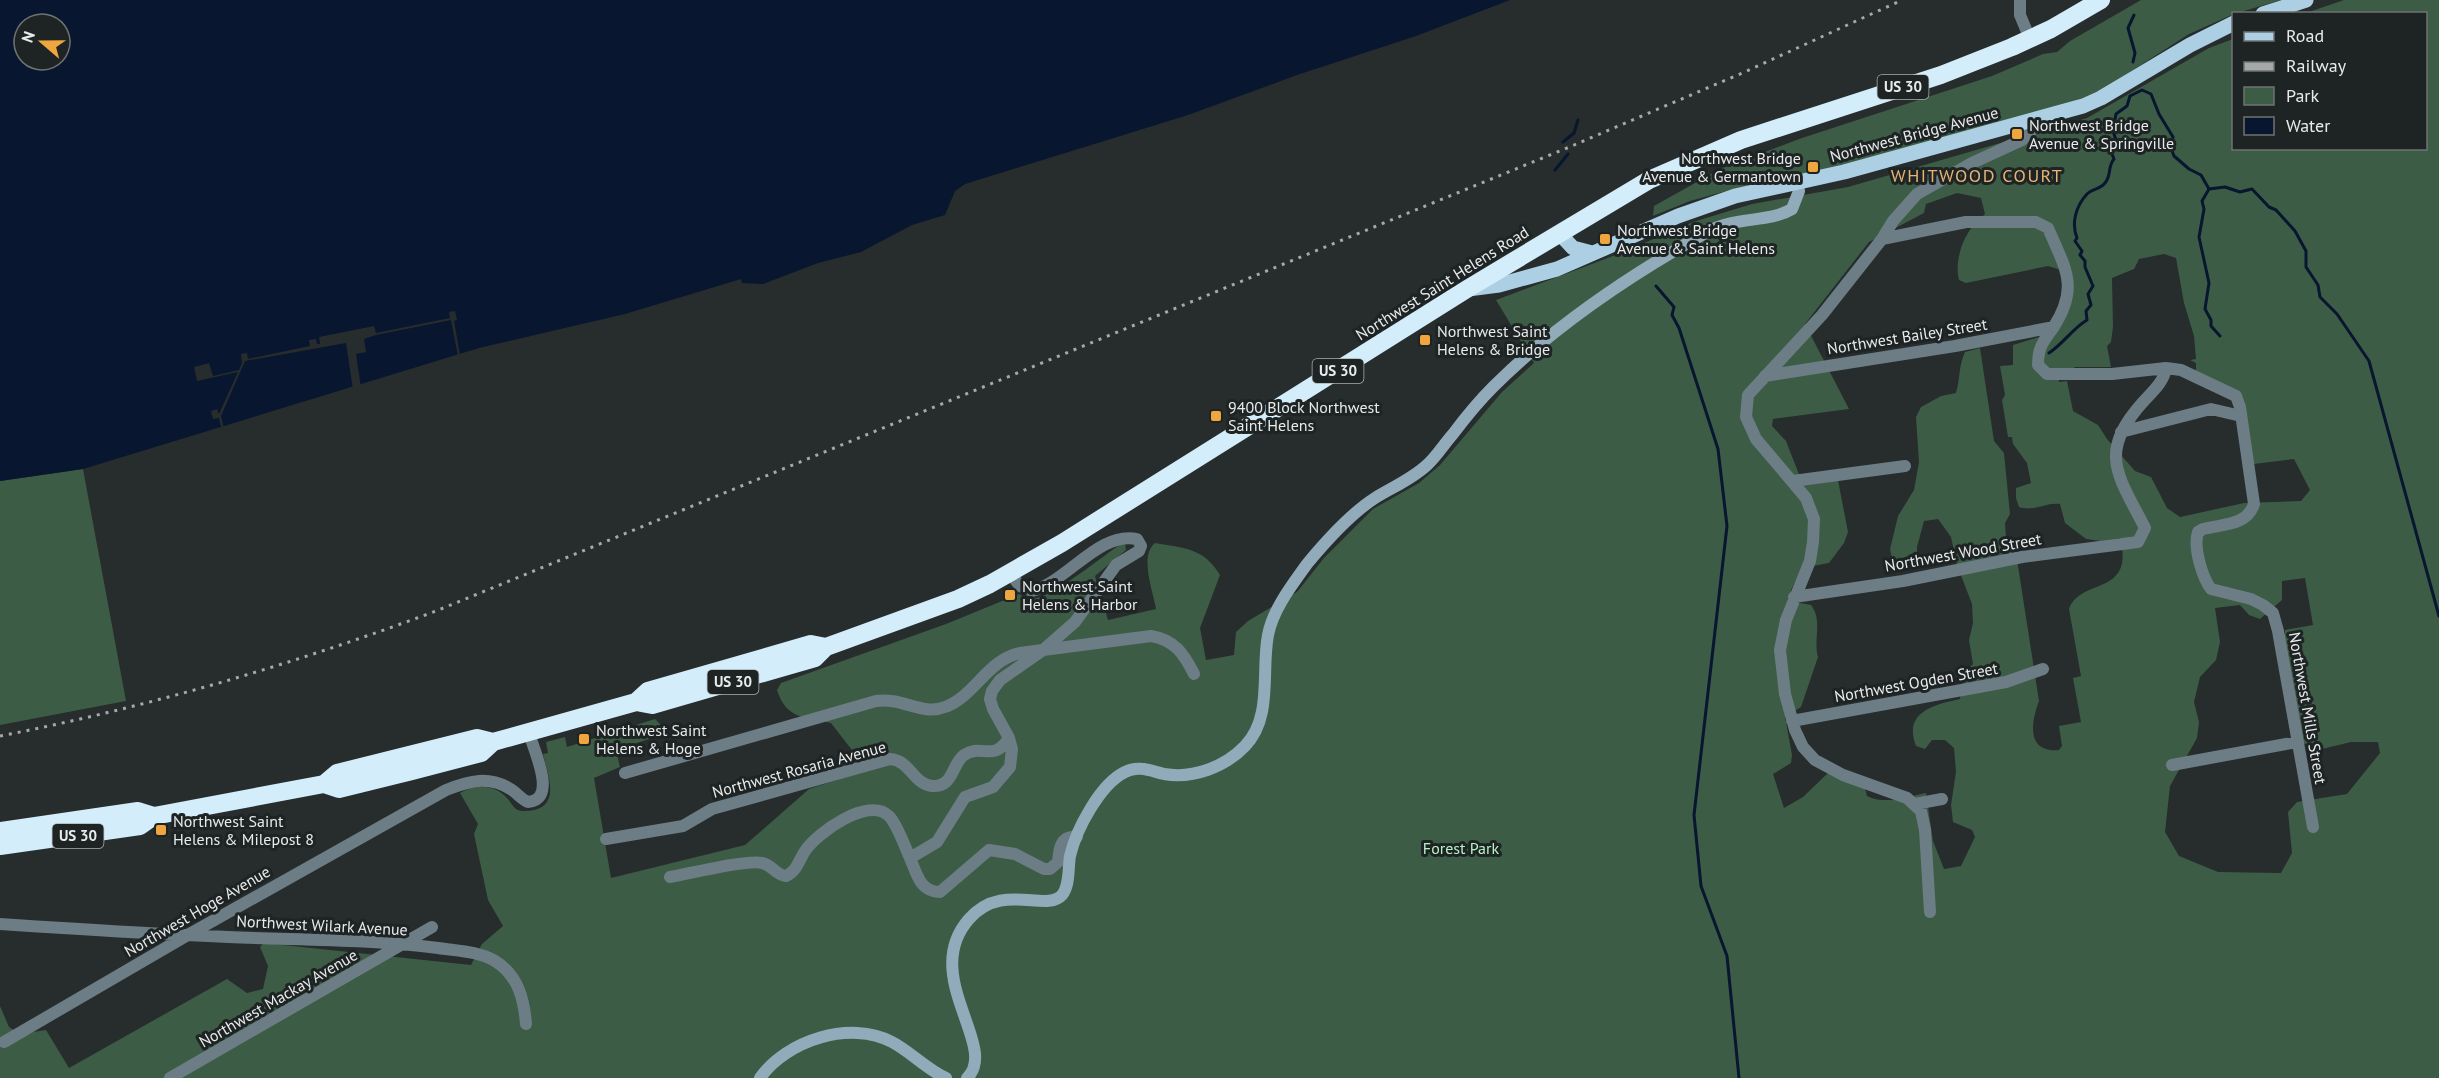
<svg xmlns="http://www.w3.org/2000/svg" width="2439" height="1078" font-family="'PT Sans',sans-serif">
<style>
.green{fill:#3c5c46;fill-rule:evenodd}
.water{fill:#08162f;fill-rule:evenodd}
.pier{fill:#272c2d}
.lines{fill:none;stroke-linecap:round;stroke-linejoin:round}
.stream{stroke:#08162f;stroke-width:3}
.street{stroke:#6c7d86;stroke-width:12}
.secondary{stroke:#91abba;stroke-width:12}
.primary{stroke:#adcfe3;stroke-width:15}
.highway{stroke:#d4edfb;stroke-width:18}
.rail{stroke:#a6a9aa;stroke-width:3;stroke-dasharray:3 6;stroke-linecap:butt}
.poi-dot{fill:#f0a63e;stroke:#1e2323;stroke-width:2}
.labels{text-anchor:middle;stroke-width:6;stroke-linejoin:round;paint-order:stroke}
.shield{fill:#1e2323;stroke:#abafaf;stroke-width:1.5}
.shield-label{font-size:15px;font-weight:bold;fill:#e8ebeb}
.poi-label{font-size:16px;fill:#e8ebeb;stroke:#1e2323;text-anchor:start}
.street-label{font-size:16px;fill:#e8ebeb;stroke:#1e2323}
.park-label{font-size:16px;fill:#b7f2c7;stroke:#1e2323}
.neighbourhood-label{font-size:18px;letter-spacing:1.5px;fill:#e7b475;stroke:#1e2323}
</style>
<rect width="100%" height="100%" fill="#272c2d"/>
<path class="green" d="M2141 0H2281L2234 14 2189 34 2102 90 2072 102 1844 168 1734 189 1690 201 1653 216 1654 206 1720 169 1802 138 1992 76 2043 54 2057 52 2070 41Z
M2344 0H2439V1078H0V1006L9 1027 20 1034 46 1030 69 1068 227 979 247 993 263 989 268 966 260 947 264 943 471 965 482 944 503 926 488 900 474 834 478 824 460 793C476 784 494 784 507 798 510 801 512 806 516 809 521 812 528 811 534 810 561 804 547 773 543 754L548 753 546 742 565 737 567 747 655 719 660 724 661 730 655 737 616 750 620 767 594 778 611 878 745 845 809 789 852 775 858 758 831 723C804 717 786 719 777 690L781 683 946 624 1019 594C1025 598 1030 600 1037 598 1056 594 1103 556 1121 544L1125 543 1126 550 1095 576 1108 620 1156 609C1153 591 1139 556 1155 543 1184 548 1204 548 1220 575L1200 628 1206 660 1234 655 1236 632 1248 621 1297 592 1324 558 1373 509 1419 483 1440 465 1502 392 1534 363 1496 300 1621 253 1693 222 1752 204 1848 187 2087 118 2209 48 2233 39 2234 148H2426V14L2306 13ZM1957 193 1981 198 1985 214C1979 220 1972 226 1968 233 1960 245 1955 266 1959 280L1966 283 2048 266 2061 270 2065 293 2060 309 2039 337 2013 345V365L2000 366 2005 395 2002 400 2008 437H2012L2013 444 2027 463 2031 483 2016 488V498L2019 507C2035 512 2045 502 2060 504L2065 523 2086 539 2101 541 2120 538C2135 597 2081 577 2069 609L2081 676 2073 678 2081 722 2059 726 2062 746 2059 750C2026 753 2031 722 2039 701L2016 553 2013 543 2006 538 2005 523 2010 514 2004 453 1994 441 1980 348 1965 352C1959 364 1960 379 1956 393L1941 396 1921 407 1916 417 1919 462 1914 490 1898 516 1890 549 1893 563 1899 567 1914 566 1917 562V547L1924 521 1938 519 1951 537 1957 565 1972 604 1973 623 1969 640 1973 664 1963 675 1960 699C1933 705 1903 712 1916 746L1925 749 1932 740H1945L1954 748 1956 772 1951 805 1953 822 1972 830 1975 837 1961 866 1944 869 1933 841 1926 793C1907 797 1885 805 1867 796L1862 778 1828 773 1803 797 1784 808 1773 774 1791 763 1792 755 1785 717 1801 707 1818 657C1813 640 1823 620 1811 605L1790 601 1791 590 1802 568 1829 563 1844 543 1848 532 1838 480 1802 482 1786 441 1772 426 1773 419 1849 409 1805 324 1869 242 1924 213 1926 204ZM2164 254 2176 258 2184 303 2194 336 2196 359 2190 360 2196 363V371L2242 397 2254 464 2294 459 2310 490 2301 501 2244 503 2180 517 2167 508 2151 477 2135 471 2107 439 2098 425 2073 411 2067 381 2059 382V379L2075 367H2111L2107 346 2111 342 2113 327 2112 278 2134 269 2139 259ZM2305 578 2313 625 2285 630V634L2281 635 2303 743 2318 750 2351 742H2378L2380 753 2347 794 2297 802 2288 812 2292 853 2281 873 2218 872 2179 856 2165 832 2170 786 2197 738 2199 722 2194 702 2200 677 2216 660 2220 642 2215 608 2240 605 2249 615 2260 619 2282 600V581Z
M83 469 126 701 0 725V481Z"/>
<path class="water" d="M0 0H1510L1416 36 1297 75 1188 115 965 184 955 191 945 215 912 225 861 252 818 263 763 284 742 283 741 279 625 314 479 348 83 469 0 481ZM24 24H60V60H24Z"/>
<path class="pier" d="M455 311 457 320 454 321 460 355 458 356 451 320 376 335 364 339 366 352 356 354 361 388 353 390 346 343 245 361 221 416 224 429 222 430 219 418 213 419 211 411 217 409 219 414 238 372 197 381 194 367 209 363 213 376 239 370 242 363 241 354 247 353 248 359 310 346 309 340 316 339 317 344H320L319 337 374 326 376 333 450 318 449 312Z"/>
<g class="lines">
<path class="stream" d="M2133 62 2135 53 2128 28 2134 15
M1563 142 1574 133 1578 120
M1555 170 1568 154
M2209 189 2225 187 2240 192 2252 189 2269 207 2276 210 2295 231 2306 251V267L2318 285 2320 297 2337 314 2369 361 2439 616
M2209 189 2202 201 2204 209 2199 237 2209 283 2205 309 2211 320V326L2220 336
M1633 249 1637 253
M1656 286 1674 307 1672 315 1679 328 1718 449 1727 526 1694 815 1701 886 1727 956 1739 1078
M2049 353C2064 343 2072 329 2087 320L2086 311 2091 305 2088 294 2093 286 2085 267V261L2080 255 2082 251 2075 241 2077 238C2071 223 2076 206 2087 194 2092 189 2100 189 2104 184 2112 177 2107 167 2114 159L2112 154 2117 143 2113 131 2116 114 2127 106 2130 96 2142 90 2151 94 2159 114 2173 137 2171 148 2174 156 2189 169 2201 175 2209 189"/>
<path class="street" d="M2020 0V15L2030 39
M1882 239 1966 222H2036L2048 228C2065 268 2080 287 2053 328 2043 342 2038 347 2038 365L2047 374H2112L2166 368 2181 370 2236 396 2240 407 2254 504C2247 526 2222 524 2203 529L2198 532C2193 547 2202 577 2211 589L2251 599 2263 605 2273 613 2278 631 2313 827
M1765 376 1955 346 2054 327
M2121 432 2211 409 2241 416
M1793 481 1905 466
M1010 573 1020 586 1032 591C1068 581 1099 531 1137 539L1141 546 1139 551 1116 565 1075 622 1043 650 1000 680 992 691 990 699 993 709 1009 738 1012 749 1010 767 993 787 965 797 937 842 910 858C917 874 920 892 940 892L989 850 1015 854 1044 869H1050L1058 862C1059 850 1060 835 1077 837
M1794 597 1903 581 2022 557 2138 542 2145 528C2118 475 2097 453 2143 402 2152 392 2164 382 2166 368
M1792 721 2006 682 2043 669
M2172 765 2297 742
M625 773 876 701C902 697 922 716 945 707 975 696 987 660 1020 653L1151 636C1175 640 1184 654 1194 674
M1915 804 1942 799
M606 839 683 826 712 809 890 759C910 760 913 784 932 786 954 787 951 765 964 755 982 743 993 763 1009 738
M670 877C688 874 748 859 762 863 772 865 776 875 786 876 797 871 799 860 805 851 817 833 868 796 889 816 897 824 905 847 910 858
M1930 912 1925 830 1921 811 1907 798 1843 775 1815 760 1803 747 1795 730 1785 694 1780 650 1786 620 1810 561 1813 542 1814 519 1806 498 1756 439 1746 417 1748 395 1822 315 1882 239 1893 221 1917 194 1972 163 2022 140 2030 132 2031 121
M0 924C76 929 152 934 228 937 298 940 369 939 438 948 457 951 478 951 495 961 518 975 524 999 526 1024
M4 1042 186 936 446 790C469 781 489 775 512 790 518 794 521 799 528 802 558 800 534 751 529 733
M170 1078 432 927"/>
<path class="secondary" d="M760 1078C787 1040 850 1020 892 1042 911 1052 926 1069 946 1078
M967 1078C1000 1047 919 976 969 919 1002 881 1046 913 1062 895 1070 886 1068 867 1070 856 1076 830 1100 784 1125 772 1138 765 1151 771 1164 774 1193 779 1225 767 1245 746 1273 717 1261 671 1268 635 1273 609 1292 585 1307 564 1326 541 1350 514 1375 498 1393 487 1412 479 1427 465 1437 456 1444 444 1453 434 1465 418 1478 402 1493 387 1555 325 1630 275 1707 232 1735 216 1769 223 1792 209L1799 191 1797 182"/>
<path class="primary" d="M2263 14 2306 0
M1560 234 1573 248 1592 253
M1468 289 1499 285 1557 269 1678 216 1735 196 1844 172 2083 106 2101 98 2190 45 2234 23"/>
<path class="highway" d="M636 702 648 691 811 644 826 647
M324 784 339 789 412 771 481 753 493 742 636 702 652 705 815 658 826 647 958 599 990 584 1062 543 1467 289 1649 180 1741 140 1941 75 2012 47 2051 29 2101 0
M0 831 138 811 154 816
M0 846 140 826 154 816 324 784 337 773 477 738 493 742"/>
<path class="rail" d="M0 736C149 707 294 664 436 611L1567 148 1747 71 1902 0"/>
</g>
<g class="poi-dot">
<rect x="2011" y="128" width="12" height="12" rx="3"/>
<rect x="1807" y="161" width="12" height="12" rx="3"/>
<rect x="1599" y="233" width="12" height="12" rx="3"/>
<rect x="1419" y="334" width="12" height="12" rx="3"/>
<rect x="1210" y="410" width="12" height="12" rx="3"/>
<rect x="1004" y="589" width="12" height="12" rx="3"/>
<rect x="578" y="733" width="12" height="12" rx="3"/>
<rect x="155" y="824" width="12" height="12" rx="3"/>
</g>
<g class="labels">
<g class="shield">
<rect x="1877.5" y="75" width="51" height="24" rx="4.5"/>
<rect x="1312.5" y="359" width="51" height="24" rx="4.5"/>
<rect x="707.5" y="670" width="51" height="24" rx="4.5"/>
<rect x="52.5" y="824" width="51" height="24" rx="4.5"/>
</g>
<g class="shield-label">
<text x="1903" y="92">US 30</text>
<text x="1338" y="376">US 30</text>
<text x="733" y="687">US 30</text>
<text x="78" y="841">US 30</text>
</g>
<g class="poi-label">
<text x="2029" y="131">Northwest Bridge<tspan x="2029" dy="18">Avenue &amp; Springville</tspan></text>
<text x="1801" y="164" text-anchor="end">Northwest Bridge<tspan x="1801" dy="18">Avenue &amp; Germantown</tspan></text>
<text x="1617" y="236">Northwest Bridge<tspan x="1617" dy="18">Avenue &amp; Saint Helens</tspan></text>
<text x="1437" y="337">Northwest Saint<tspan x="1437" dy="18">Helens &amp; Bridge</tspan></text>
<text x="1228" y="413">9400 Block Northwest<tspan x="1228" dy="18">Saint Helens</tspan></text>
<text x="1022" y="592">Northwest Saint<tspan x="1022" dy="18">Helens &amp; Harbor</tspan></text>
<text x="596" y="736">Northwest Saint<tspan x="596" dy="18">Helens &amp; Hoge</tspan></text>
<text x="173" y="827">Northwest Saint<tspan x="173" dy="18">Helens &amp; Milepost 8</tspan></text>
</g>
<g class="street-label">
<text transform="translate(1914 134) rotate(-15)" y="6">Northwest Bridge Avenue</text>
<text transform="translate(1442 283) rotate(-32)" y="6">Northwest Saint Helens Road</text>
<text transform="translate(1907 336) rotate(-9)" y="6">Northwest Bailey Street</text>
<text transform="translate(1963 552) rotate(-10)" y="6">Northwest Wood Street</text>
<text transform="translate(1916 682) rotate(-10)" y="6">Northwest Ogden Street</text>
<text transform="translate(2308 708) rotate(80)" y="6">Northwest Mills Street</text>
<text transform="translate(799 769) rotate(-15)" y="6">Northwest Rosaria Avenue</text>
<text transform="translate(197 911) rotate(-30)" y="6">Northwest Hoge Avenue</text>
<text transform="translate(322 925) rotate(3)" y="6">Northwest Wilark Avenue</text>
<text transform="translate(278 998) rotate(-30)" y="6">Northwest Mackay Avenue</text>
</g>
<g class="park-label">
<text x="1461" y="854">Forest Park</text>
</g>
<g class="neighbourhood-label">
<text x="1977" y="182">WHITWOOD COURT</text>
</g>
</g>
<rect x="2232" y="12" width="195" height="138" fill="#1e2323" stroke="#6f7373" stroke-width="1.5"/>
<rect x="2244" y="32" width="30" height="9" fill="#adcfe3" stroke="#6f7373" stroke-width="1.5"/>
<text x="2286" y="42" font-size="18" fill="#e8ebeb">Road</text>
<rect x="2244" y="62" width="30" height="9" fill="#a6a9aa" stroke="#6f7373" stroke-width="1.5"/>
<text x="2286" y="72" font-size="18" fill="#e8ebeb">Railway</text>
<rect x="2244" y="87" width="30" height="18" fill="#3c5c46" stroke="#6f7373" stroke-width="1.5"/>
<text x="2286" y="102" font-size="18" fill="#e8ebeb">Park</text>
<rect x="2244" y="117" width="30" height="18" fill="#08162f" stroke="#6f7373" stroke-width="1.5"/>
<text x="2286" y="132" font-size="18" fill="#e8ebeb">Water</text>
<g transform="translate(42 42) rotate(290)"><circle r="28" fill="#1e2323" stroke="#6f7373" stroke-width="1.5"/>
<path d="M0-4.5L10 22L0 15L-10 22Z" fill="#f0a63e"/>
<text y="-9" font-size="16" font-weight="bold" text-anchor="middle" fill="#e8ebeb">N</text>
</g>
</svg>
